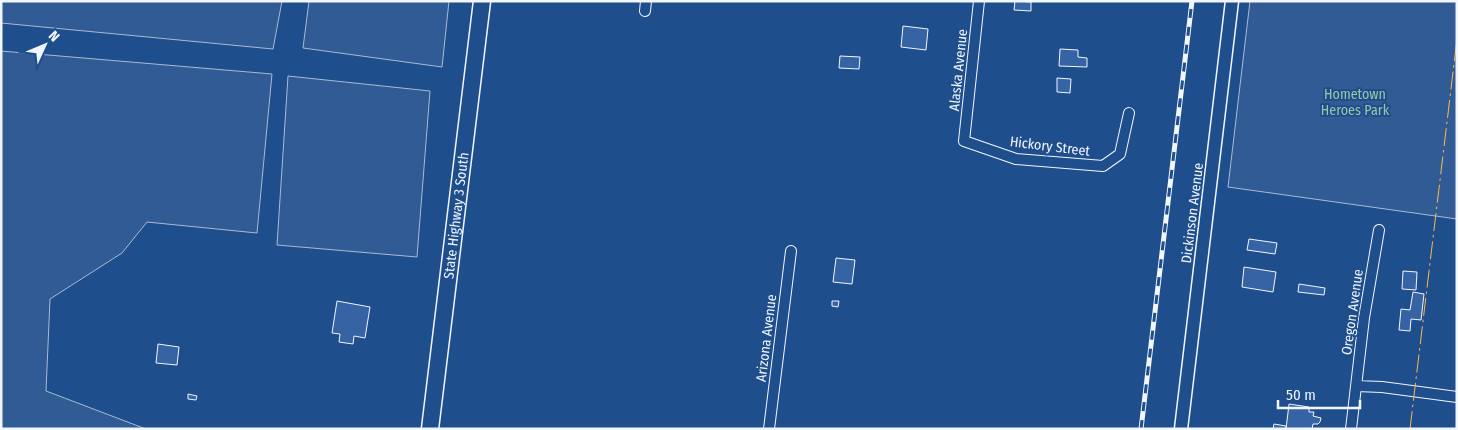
<svg xmlns="http://www.w3.org/2000/svg" width="1458" height="430" font-family="'Fira Sans Condensed',sans-serif">
<style>
.green{fill:#305b95;stroke:#a8bbd7}
.building{fill:#3563a3;stroke:#f2f6ff}
.lines{fill:none;stroke-linecap:round;stroke-linejoin:round}
.minor-casing{stroke:#f2f6ff;stroke-width:12}
.tertiary-casing{stroke:#f2f6ff;stroke-width:15}
.primary-casing{stroke:#f2f6ff;stroke-width:19}
.minor{stroke:#1f4e8c;stroke-width:10}
.tertiary{stroke:#1f4e8c;stroke-width:12}
.primary{stroke:#1f4e8c;stroke-width:16}
.rail-casing{stroke:#f2f6ff;stroke-width:5}
.rail{stroke:#1f4e8c;stroke-width:3;stroke-dasharray:9;stroke-linecap:butt}
.power{stroke:#ffb74d;stroke-width:1;stroke-dasharray:18 4 2.5 4;stroke-linecap:butt}
.labels{text-anchor:middle;stroke-width:4;stroke-linejoin:round;paint-order:stroke}
.street-label{font-size:14px;fill:#f2f6ff;stroke:#1f4e8c}
.park-label{font-size:14px;fill:#97c8a6;stroke:#1f4e8c}
</style>
<rect width="100%" height="100%" fill="#1f4e8c"/>
<path class="green" d="M1 1H282L273 49 1 23Z
M309 1H449L442 67 303 48Z
M1250 1H1457V219L1228 187Z
M1 51 272 74 257 233 147 222 122 253 50 299 46 391 146 429H1Z
M288 76 430 91 417 257 277 245Z"/>
<path class="building" d="M1015 1 1031 2V11L1014 10Z
M903 26 928 29 926 50 901 47Z
M1060 49 1078 50V57L1087 58V67L1059 66Z
M840 56 860 57 859 69 839 68Z
M1057 78 1071 79 1070 93 1057 92Z
M1249 239 1277 243 1275 254 1247 250Z
M836 258 855 260 852 284 833 282Z
M1244 267 1276 272 1273 292 1242 287Z
M1403 271 1417 272 1416 290 1402 289Z
M1299 284 1325 288 1324 295 1298 292Z
M1413 292 1424 294 1421 320 1411 319 1410 331 1399 330 1401 309 1410 310Z
M337 301 370 307 365 338 354 336 353 344 339 342 340 334 332 333Z
M832 301H839L838 307 832 306Z
M158 344 179 347 177 365 156 363Z
M188 394 197 396 196 400 188 399Z
M1289 404 1309 407V412H1314L1313 416 1321 418 1320 422 1318 424H1313L1312 429H1286Z
M1274 424 1286 426V429H1273Z"/>
<g class="lines">
<defs>
<path id="minor" d="M979 1 964 141 1016 159 1103 166 1120 154 1129 113
M645 11 646 1
M1356 386 1382 387 1457 397
M769 429 791 251
M1351 429 1364 318 1379 230"/>
<path id="tertiary" d="M1181 429 1232 1"/>
<g id="primary">
<path id="s1" d="M430 429 482 1"/>
</g>
</defs>
<use href="#minor" class="minor-casing"/>
<use href="#tertiary" class="tertiary-casing"/>
<use href="#primary" class="primary-casing"/>
<use href="#minor" class="minor"/>
<use href="#tertiary" class="tertiary"/>
<use href="#primary" class="primary"/>
<defs>
<path id="rail" d="M1141 429 1192 1"/>
</defs>
<use href="#rail" class="rail-casing"/>
<use href="#rail" class="rail"/>
<path class="power" d="M1410 429 1457 39"/>
</g>
<g class="labels">
<g class="street-label">
<text transform="translate(958 70) rotate(-84)" y="5">Alaska Avenue</text>
<text transform="translate(1050 146) rotate(7)" y="5">Hickory Street</text>
<text transform="translate(1192 213) rotate(-83)" y="5">Dickinson Avenue</text>
<text dy="5" stroke="none"><textPath href="#s1" startOffset="215">State Highway 3 South</textPath></text>
<text transform="translate(1352 312) rotate(-82)" y="5">Oregon Avenue</text>
<text transform="translate(766 338) rotate(-83)" y="5">Arizona Avenue</text>
</g>
<g class="park-label">
<text x="1355" y="99">Hometown<tspan x="1355" dy="16">Heroes Park</tspan></text>
</g>
</g>
<rect width="1458" height="430" fill="none" stroke="#f2f6ff" stroke-width="5"/>
<g transform="translate(45 45) rotate(46)" stroke="#1f4e8c" stroke-width="4" paint-order="stroke">
<path d="M0-4L9 19L0 12L-9 19Z" fill="#f2f6ff"/>
<text y="-8" font-size="14" font-weight="bold" text-anchor="middle" fill="#f2f6ff">N</text>
</g>
<path d="M1278 400v8h82v-8" fill="none" stroke="#f2f6ff" stroke-width="2.5"/>
<text x="1286" y="400" font-size="15" fill="#f2f6ff" stroke="#1f4e8c" stroke-width="4" paint-order="stroke">50 m</text>
</svg>
